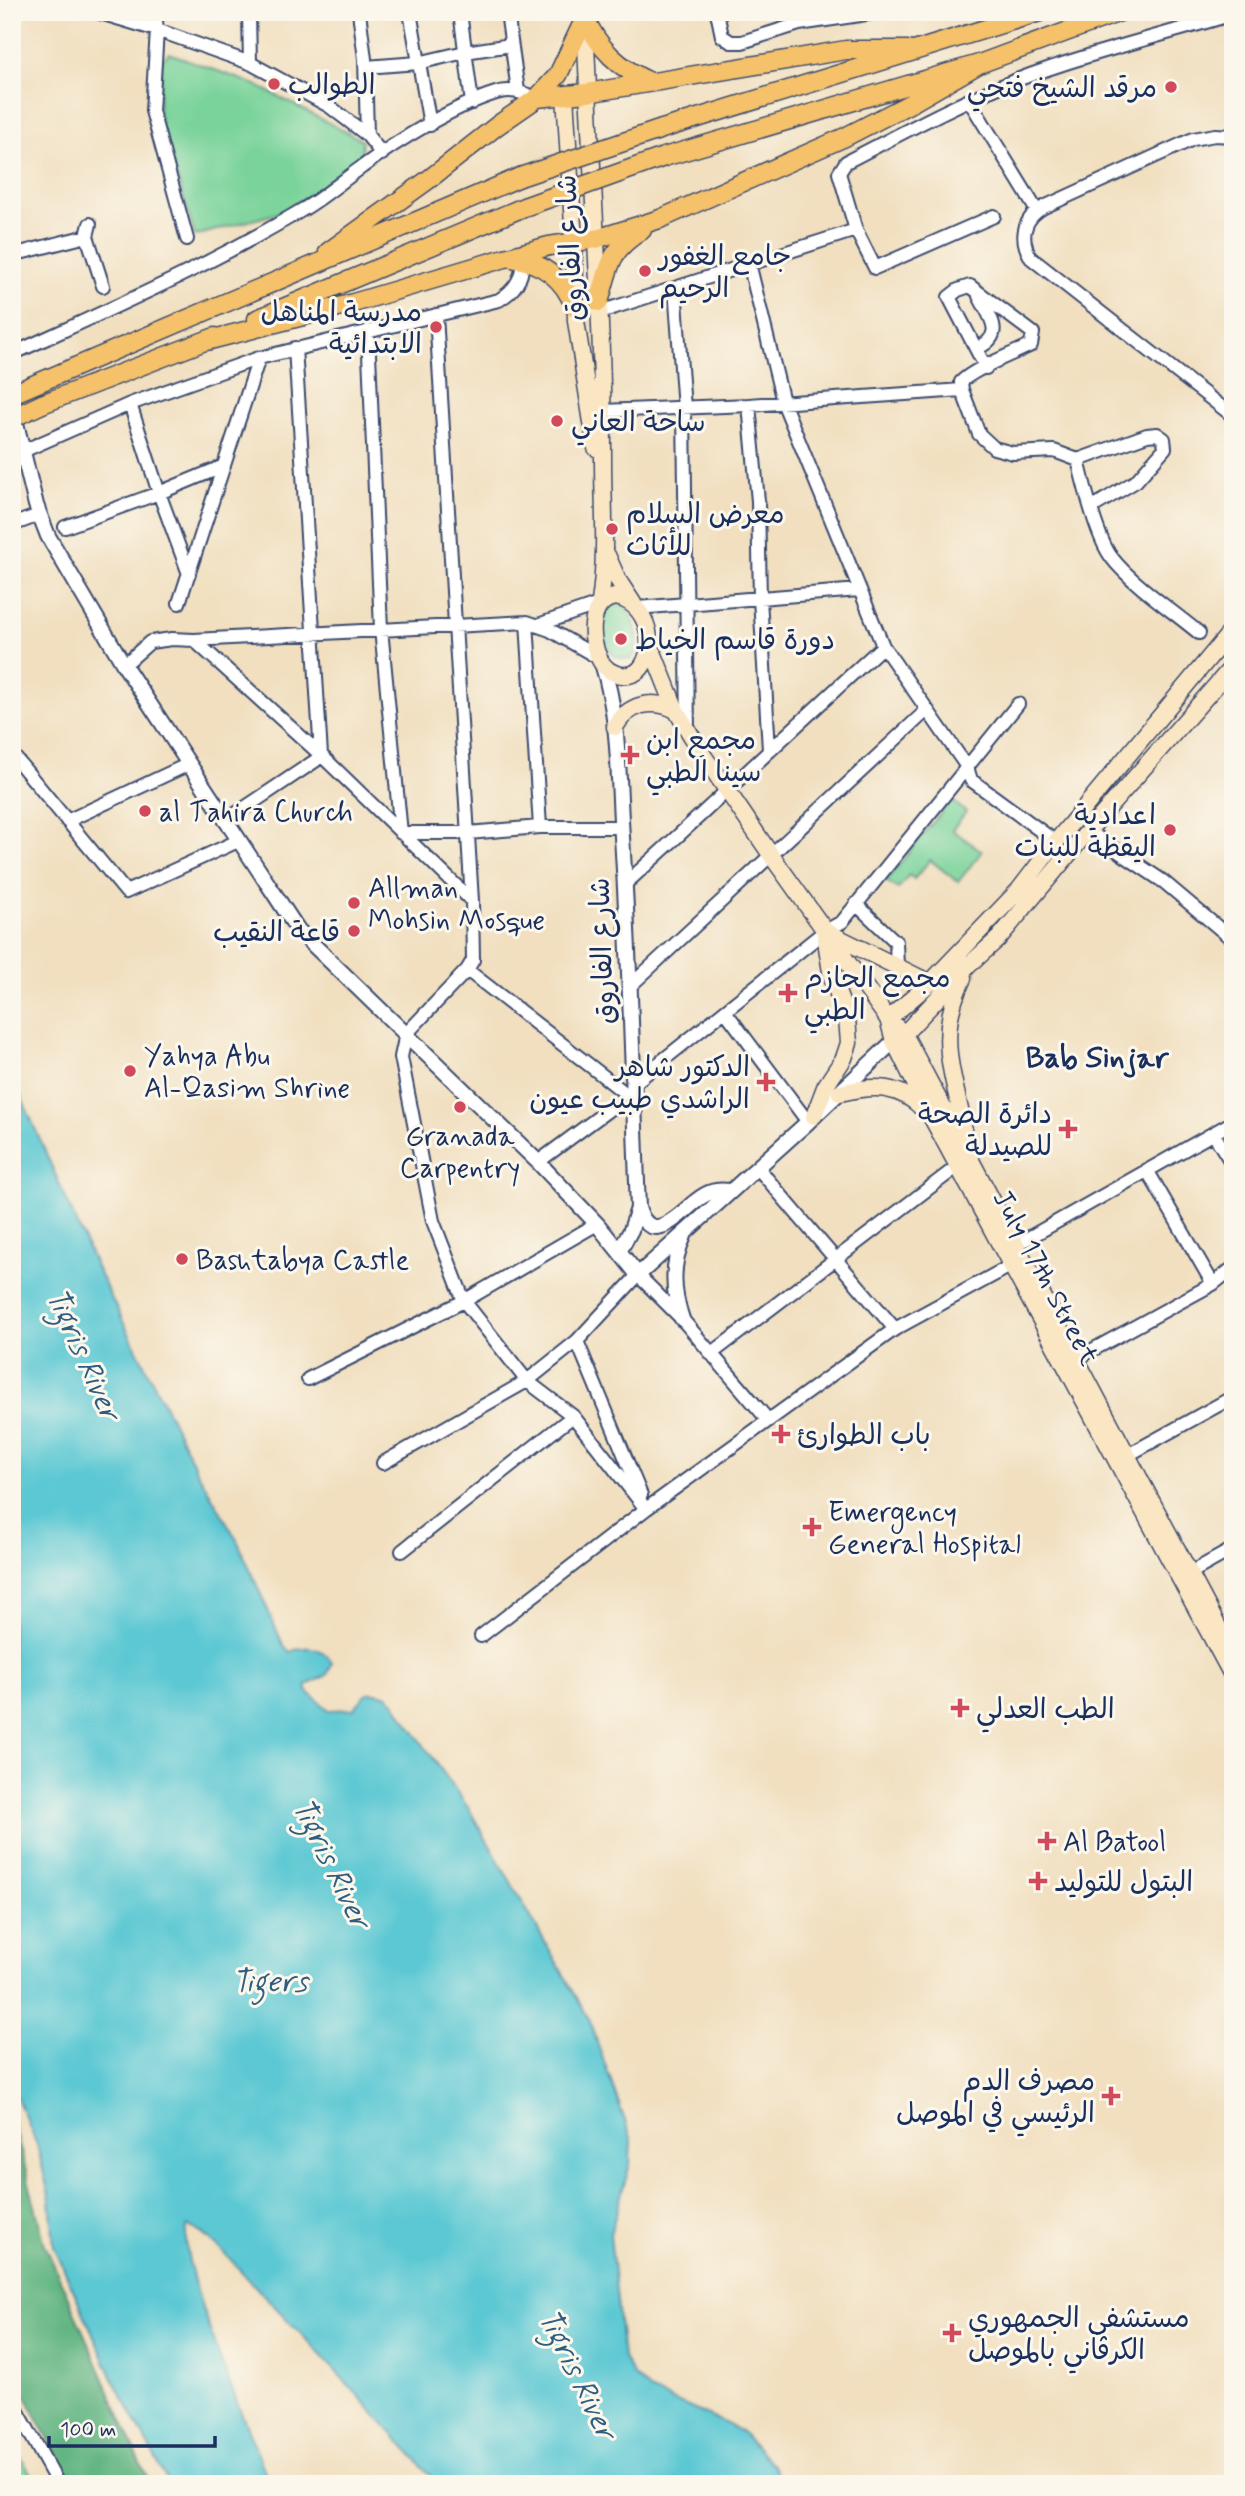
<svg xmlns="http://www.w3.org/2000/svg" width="1245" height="2496" font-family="Mynerve,'Playpen Sans Arabic',sans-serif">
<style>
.green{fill:#79d39a;stroke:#4a817c;stroke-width:2}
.forest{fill:#62b582;stroke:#3e7270;stroke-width:2}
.water{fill:#5cc8d3;stroke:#3c7c98;stroke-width:2}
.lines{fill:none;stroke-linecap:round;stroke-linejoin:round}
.minor-casing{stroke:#3b496d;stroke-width:16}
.tertiary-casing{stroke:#3b496d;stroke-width:18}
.secondary-casing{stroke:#3b496d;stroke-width:19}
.primary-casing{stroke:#3b496d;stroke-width:21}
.minor{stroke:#fff;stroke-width:12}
.tertiary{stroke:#fff;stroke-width:14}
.secondary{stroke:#fbe6c4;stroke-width:16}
.primary{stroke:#f5c16b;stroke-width:18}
.primary-bridge-casing{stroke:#3b496d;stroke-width:21;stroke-linecap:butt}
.primary-bridge{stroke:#f5c16b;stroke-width:18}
.poi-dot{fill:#d1495b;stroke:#fbf7ec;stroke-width:2.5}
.labels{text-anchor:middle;stroke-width:6;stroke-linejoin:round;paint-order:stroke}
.poi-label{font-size:28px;fill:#1b2f5e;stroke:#fbf7ec;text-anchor:start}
.street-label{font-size:28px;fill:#1b2f5e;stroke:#fbf7ec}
.neighbourhood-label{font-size:30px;font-weight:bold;fill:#1b2f5e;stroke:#fbf7ec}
.water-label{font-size:30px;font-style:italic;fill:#2e5d81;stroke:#fbf7ec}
</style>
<rect width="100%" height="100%" fill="#fbf7ec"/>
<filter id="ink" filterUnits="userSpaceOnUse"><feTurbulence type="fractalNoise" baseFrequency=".0143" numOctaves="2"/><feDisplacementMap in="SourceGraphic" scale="14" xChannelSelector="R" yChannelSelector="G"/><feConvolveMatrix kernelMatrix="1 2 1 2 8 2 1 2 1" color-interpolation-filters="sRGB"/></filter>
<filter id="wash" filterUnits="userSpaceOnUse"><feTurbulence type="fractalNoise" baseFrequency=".00686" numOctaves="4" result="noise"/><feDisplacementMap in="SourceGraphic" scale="28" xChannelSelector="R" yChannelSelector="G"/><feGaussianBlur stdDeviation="1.57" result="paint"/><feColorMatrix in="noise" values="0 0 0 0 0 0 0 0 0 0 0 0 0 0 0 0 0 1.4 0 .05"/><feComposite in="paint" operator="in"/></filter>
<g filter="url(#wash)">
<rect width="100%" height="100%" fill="#f1dfbf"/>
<path class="green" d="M169 53 256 85 362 140 361 161 335 182 278 213 195 236 158 114 162 60Z
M623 604C635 619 643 641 632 659 601 662 597 624 609 605Z
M951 800 966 812 952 830 982 851 958 882 930 860 914 879 909 875 898 889 886 881Z
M12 2443 37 2484H12Z"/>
<path class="forest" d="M12 2117 45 2245 150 2484H73L12 2371Z"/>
<path class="water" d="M12 1076 95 1265 197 1471 237 1540 284 1647 290 1652C306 1645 322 1646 332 1662L327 1675 307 1685V1691L329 1710 354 1709 367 1693C385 1691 393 1697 401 1713L469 1809 589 2019 631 2138 630 2164 610 2234 623 2358 634 2376 649 2390 729 2425 744 2434 773 2465 780 2484H438C377 2416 316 2348 252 2283 236 2266 210 2234 188 2226 172 2255 255 2445 270 2484H169L115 2383 54 2247 50 2199 37 2145 12 2086Z"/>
</g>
<g filter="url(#ink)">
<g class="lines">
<defs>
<path id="minor" d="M97 12 157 30 250 63 329 106 367 135 382 154
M155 12 157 30 152 111 187 239
M249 12 250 63
M359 12 365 59 367 135
M410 12 430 125
M460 12 472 103
M507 12 518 91
M717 12 722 36 731 42H742L799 24 880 12
M366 67 418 63 465 52 511 45
M969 100 1037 211
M1233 136 1215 135 1193 139 1044 207C1023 218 1019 238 1031 258L1233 416
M994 216 875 268 856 230 839 173 846 162C901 134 956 103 1014 81 1085 54 1160 36 1233 14
M90 224 87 236 103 286
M12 255 87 236
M749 263 783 402 883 646 967 767 971 780 1056 842
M675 288 684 408 688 731
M600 312 856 230
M436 315 472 901 473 960 467 970 406 1034 401 1057 433 1221 464 1301 527 1381 573 1416 646 1509
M368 331 381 629 401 833
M976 349C1007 335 990 318 979 296
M12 354C110 309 209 266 302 210 323 198 342 181 362 167 397 141 454 106 496 93 511 88 523 93 537 98
M962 390 961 382C973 369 1013 354 1031 345L1033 333 970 286 958 290 949 297 986 368
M130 404 159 493 189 574
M749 405 758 501 760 598 769 750
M602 411 749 405 962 390 979 434 994 448 1013 453 1054 451 1078 460C1084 485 1097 539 1112 558 1131 583 1174 612 1199 633
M23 451 130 404 259 358 499 300C514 291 524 278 522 259
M1078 460 1147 435 1157 434 1164 439 1165 448 1136 481 1091 508
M12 525 39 515
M65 527 159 493 224 466
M179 603 259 358
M637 608 859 590
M527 622 540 827
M538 625 599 604
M194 640 321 755 472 901
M124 665 150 642 172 639 194 640 527 622 550 630 599 658
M12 754 126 892 238 841
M67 821 189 764
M225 821 315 761 321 755 295 348
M1088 831 1164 882 1233 940
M401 833H468L540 827H621
M625 884C712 806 796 725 883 646
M856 904 896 942 897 967
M467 970 634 1100
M629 987 927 710
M725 1011 808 1122
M633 1084 825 931 842 922 1018 704
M1213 1133 1233 1165
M538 1162 611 1108 634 1107
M757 1167 895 1329
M1147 1170 1213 1284
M1016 1245 1233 1122
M577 1341 641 1495
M711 1354 958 1166
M1076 1359 1213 1284 1233 1268
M308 1379 464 1301 597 1224
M1128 1455 1233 1397
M383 1463 527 1381 577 1341 638 1275 682 1319 768 1420
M402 1551 573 1416
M1190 1573 1233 1549
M481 1636 646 1509 895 1329 1012 1265
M12 2401 58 2484"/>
<path id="tertiary" d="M12 407 36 505 48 536 124 665 298 930 538 1162 597 1224 638 1275 808 1122 894 1041
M602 663C620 719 618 779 622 837 630 960 633 1084 638 1208 653 1252 684 1207 703 1196 712 1190 720 1190 730 1191
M620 1250 631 1230 638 1208
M682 1319C672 1291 671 1263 684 1236"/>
<path id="secondary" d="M585 17C590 165 603 311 603 459 603 507 607 555 600 602
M565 95 574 242 576 321 596 448
M607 555 618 580 633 603
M615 597C644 601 658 640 643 665 633 682 608 676 600 660 589 640 588 601 615 597Z
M649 642 676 710 701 752 771 855 888 1019 904 1034 1233 1655
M615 727C628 704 652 698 676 710
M827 932 930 983
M963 978C932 1042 958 1080 966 1143
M888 1019 894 1041 932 1118 1233 1677
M888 1019 930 983 1019 890 1059 838 1233 629
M896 1040 904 1034 969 965 998 939 1088 831 1233 666
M840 1093C873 1085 900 1084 924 1110
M814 1116 825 1087 844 1058 849 1043 847 1018 832 978 825 935"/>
<path id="primary" d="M585 18C599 49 619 68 650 82
M537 98 587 93 846 50H908
M662 129 1040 12
M664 157 979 64 1120 12
M328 252 428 180 498 125 537 98 558 75 585 18
M512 258C543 262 565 280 575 308
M599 302C610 266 608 251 642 230
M257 319 524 207
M206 341 350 304 505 258 549 246 596 239 660 219 845 137 913 102 979 64
M12 394 520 177
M42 404 215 337"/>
</defs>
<use href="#minor" class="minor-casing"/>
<use href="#tertiary" class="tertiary-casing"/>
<use href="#secondary" class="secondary-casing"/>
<use href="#primary" class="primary-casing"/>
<use href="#minor" class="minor"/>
<use href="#tertiary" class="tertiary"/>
<use href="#secondary" class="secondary"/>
<use href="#primary" class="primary"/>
<defs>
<path id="primary-bridge" d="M520 177 662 129
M524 207 664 157
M12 418 42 404"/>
</defs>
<use href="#primary-bridge" class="primary-bridge-casing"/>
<use href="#primary-bridge" class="primary-bridge"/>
</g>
</g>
<g class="poi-dot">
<circle cx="274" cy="84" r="7"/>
<circle cx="1171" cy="87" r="7"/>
<circle cx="645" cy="271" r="7"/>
<circle cx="436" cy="327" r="7"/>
<circle cx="557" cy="421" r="7"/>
<circle cx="612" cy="529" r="7"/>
<circle cx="621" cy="639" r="7"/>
<path d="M626.5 744.5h7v7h7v7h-7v7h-7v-7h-7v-7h7z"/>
<circle cx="145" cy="811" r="7"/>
<circle cx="1170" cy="830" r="7"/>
<circle cx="354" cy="903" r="7"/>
<circle cx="354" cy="931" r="7"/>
<path d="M784.5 982.5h7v7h7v7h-7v7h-7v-7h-7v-7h7z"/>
<circle cx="130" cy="1071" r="7"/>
<path d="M762.5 1071.5h7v7h7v7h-7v7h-7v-7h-7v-7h7z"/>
<circle cx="460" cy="1107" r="7"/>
<path d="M1064.5 1118.5h7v7h7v7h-7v7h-7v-7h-7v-7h7z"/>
<circle cx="182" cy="1259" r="7"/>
<path d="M777.5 1423.5h7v7h7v7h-7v7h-7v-7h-7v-7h7z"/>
<path d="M808.5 1516.5h7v7h7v7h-7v7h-7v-7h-7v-7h7z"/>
<path d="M956.5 1697.5h7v7h7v7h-7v7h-7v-7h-7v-7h7z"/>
<path d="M1043.5 1830.5h7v7h7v7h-7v7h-7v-7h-7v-7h7z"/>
<path d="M1034.5 1870.5h7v7h7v7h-7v7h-7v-7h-7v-7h7z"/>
<path d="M1107.5 2085.5h7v7h7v7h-7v7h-7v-7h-7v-7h7z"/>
<path d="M948.5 2322.5h7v7h7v7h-7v7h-7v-7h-7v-7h7z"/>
</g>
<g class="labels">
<g class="poi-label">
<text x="288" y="94">الطوالب</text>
<text x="1157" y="97" text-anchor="end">مرقد الشيخ فتحي</text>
<text x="659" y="265">جامع الغفور<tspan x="659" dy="32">الرحيم</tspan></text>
<text x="422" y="321" text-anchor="end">مدرسة المناهل<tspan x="422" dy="32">الابتدائية</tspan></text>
<text x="571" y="431">ساحة العاني</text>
<text x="626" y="523">معرض السلام<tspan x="626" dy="32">للأثاث</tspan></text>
<text x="635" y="649">دورة قاسم الخياط</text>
<text x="646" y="749">مجمع ابن<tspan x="646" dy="32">سينا الطبي</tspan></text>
<text x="159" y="821">al Tahira Church</text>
<text x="1156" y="824" text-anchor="end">اعدادية<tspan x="1156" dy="32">اليقظة للبنات</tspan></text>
<text x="368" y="897">Allman<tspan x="368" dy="32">Mohsin Mosque</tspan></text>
<text x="340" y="941" text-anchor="end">قاعة النقيب</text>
<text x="804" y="987">مجمع الحازم<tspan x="804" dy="32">الطبي</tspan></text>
<text x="144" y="1065">Yahya Abu<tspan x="144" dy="32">Al-Qasim Shrine</tspan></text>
<text x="750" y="1076" text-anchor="end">الدكتور شاهر<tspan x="750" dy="32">الراشدي طبيب عيون</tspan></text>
<text x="1052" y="1123" text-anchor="end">دائرة الصحة<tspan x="1052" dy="32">للصيدلة</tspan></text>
<text x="460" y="1145" text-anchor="middle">Granada<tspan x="460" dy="32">Carpentry</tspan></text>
<text x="196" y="1269">Bashtabya Castle</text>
<text x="797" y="1444">باب الطوارئ</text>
<text x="828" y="1521">Emergency<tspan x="828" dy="32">General Hospital</tspan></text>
<text x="976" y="1718">الطب العدلي</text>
<text x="1063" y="1851">Al Batool</text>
<text x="1054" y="1891">البتول للتوليد</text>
<text x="1095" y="2090" text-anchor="end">مصرف الدم<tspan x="1095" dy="32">الرئيسي في الموصل</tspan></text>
<text x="968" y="2327">مستشفى الجمهوري<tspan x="968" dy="32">الكرڤاني بالموصل</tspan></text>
</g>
<g class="street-label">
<text transform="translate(569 248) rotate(-93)" y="10">شارع الفاروق</text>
<text transform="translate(601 951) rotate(-92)" y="10">شارع الفاروق</text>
<text transform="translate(1047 1277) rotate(62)" y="10">July 17th Street</text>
</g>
<g class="neighbourhood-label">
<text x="1097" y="1067">Bab Sinjar</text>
</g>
<g class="water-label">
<text transform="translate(84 1354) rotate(66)" y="10">Tigris River</text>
<text transform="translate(332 1863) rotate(64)" y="10">Tigris River</text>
<text x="270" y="1991">Tigers</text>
<text transform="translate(578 2374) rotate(64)" y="10">Tigris River</text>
</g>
</g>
<rect width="1245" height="2496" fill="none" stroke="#fbf7ec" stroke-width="42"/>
<path d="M49 2436v10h166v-10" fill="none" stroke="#1b2f5e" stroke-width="3.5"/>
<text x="60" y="2436" font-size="21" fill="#1b2f5e" stroke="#fbf7ec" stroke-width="5" paint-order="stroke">100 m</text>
</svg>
